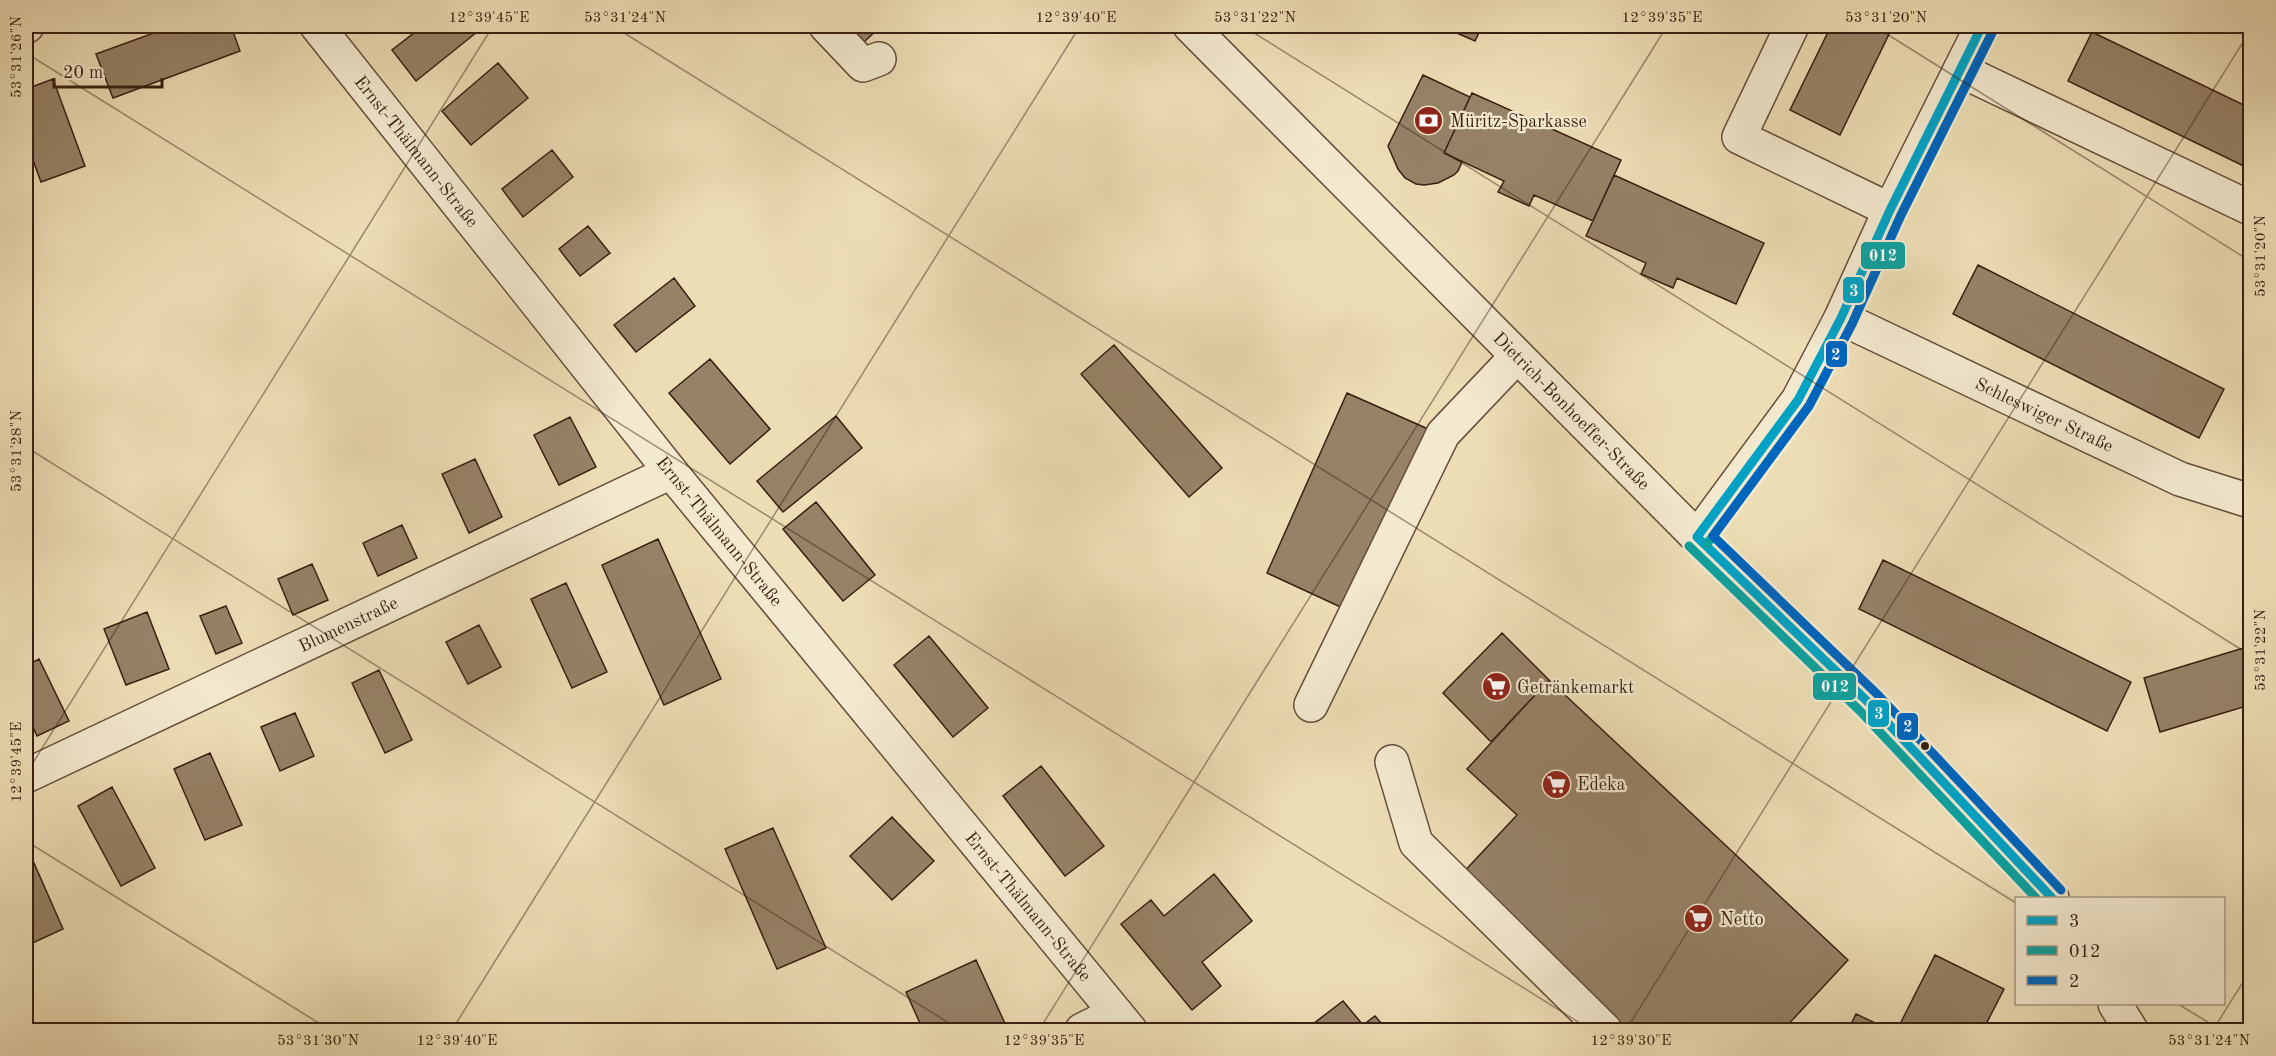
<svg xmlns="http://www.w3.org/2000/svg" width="2276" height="1056" font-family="'Old Standard TT',serif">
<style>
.building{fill:#968267;stroke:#381f12;stroke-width:1.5}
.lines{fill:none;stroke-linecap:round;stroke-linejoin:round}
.minor-casing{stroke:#654e3b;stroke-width:36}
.minor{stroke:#f3e9cf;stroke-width:33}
.bus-1-casing{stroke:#f3e9cf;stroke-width:14}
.bus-2-casing{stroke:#f3e9cf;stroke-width:14}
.bus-3-casing{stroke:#f3e9cf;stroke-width:14}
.bus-1{stroke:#03a2c5;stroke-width:9}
.bus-2{stroke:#0ea19e;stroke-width:9}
.bus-3{stroke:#0065bd;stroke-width:9}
.ticks{fill:none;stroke:#381f12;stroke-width:1.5;stroke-opacity:0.45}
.bus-dot{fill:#381f12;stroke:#f3e9cf;stroke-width:2}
.labels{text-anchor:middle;stroke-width:4.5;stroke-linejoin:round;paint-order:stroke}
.poi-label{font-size:18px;fill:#381f12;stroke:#f3e9cf;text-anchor:start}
.street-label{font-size:18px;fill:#381f12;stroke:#f3e9cf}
.line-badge{stroke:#f3e9cf;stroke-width:2}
.badge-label{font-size:16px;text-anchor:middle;font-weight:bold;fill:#fff}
.neatline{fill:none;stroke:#381f12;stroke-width:2}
.ticks-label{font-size:15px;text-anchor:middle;fill:#381f12}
</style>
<rect width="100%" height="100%" fill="#edddb5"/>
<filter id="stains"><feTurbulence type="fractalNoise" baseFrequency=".00333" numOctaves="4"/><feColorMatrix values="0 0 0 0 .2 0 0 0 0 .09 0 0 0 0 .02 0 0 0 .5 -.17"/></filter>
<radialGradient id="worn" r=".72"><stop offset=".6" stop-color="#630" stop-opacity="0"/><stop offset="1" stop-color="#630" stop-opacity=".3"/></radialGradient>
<path class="building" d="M173 26H231L240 51 113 98 96 54Z
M423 26H471L477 32 416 81 392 50Z
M847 26H881L864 42Z
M1441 26H1482L1475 41Z
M1831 26H1893L1840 135 1790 110Z
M2092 32 2250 108V169L2068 81Z
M498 63 528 98 471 145 442 111Z
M1423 75 1470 97 1444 153 1462 162 1458 171 1454 175 1438 183 1424 185 1416 184 1405 178 1398 169 1388 146Z
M53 79 85 166 41 182 26 141V89Z
M1472 93 1621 160 1593 221 1534 195 1529 206 1498 192 1504 181 1444 153Z
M552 150 573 177 523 217 502 189Z
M1614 175 1764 243 1736 304 1677 278 1673 288 1641 274 1646 263 1586 236Z
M588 226 610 253 580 276 559 249Z
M1978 265 2224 389 2199 438 1953 314Z
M674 278 695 306 636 352 614 325Z
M1114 345 1222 468 1189 497 1081 374Z
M710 359 770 429 730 464 669 393Z
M1347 393 1428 429 1347 610 1267 573Z
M836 416 862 448 783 512 757 481Z
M570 417 596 467 559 485 534 435Z
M475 459 502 517 469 533 442 474Z
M816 502 875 575 843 601 783 529Z
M402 525 417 558 378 576 363 543Z
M658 539 721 679 664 705 602 565Z
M1883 560 2131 682 2107 731 1859 609Z
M312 564 328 600 293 615 278 579Z
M566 583 607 672 572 688 531 599Z
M226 606 242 643 216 654 200 616Z
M147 612 169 669 126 685 104 629Z
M479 625 501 667 468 684 446 642Z
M1502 633 1549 680 1491 742 1443 693Z
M929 636 988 708 953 737 894 665Z
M2250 646V705L2160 732 2144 678Z
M39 659 69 721 37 736 26 712V666Z
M379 670 412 740 385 753 352 683Z
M1549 680 1848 960 1783 1030H1626L1460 876 1517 815 1467 769Z
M295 713 314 756 280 771 261 727Z
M210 753 242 825 205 840 174 769Z
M1041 766 1104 846 1065 876 1003 796Z
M112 787 155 868 121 886 78 806Z
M892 817 934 861 892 900 850 856Z
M773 828 826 948 777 969 725 849Z
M26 845 63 929 26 946Z
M1214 874 1252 921 1202 962 1221 986 1192 1010 1121 924 1151 900 1164 916Z
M1935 955 2004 989 1983 1030H1897Z
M976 960 1008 1030H923L906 992Z
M1343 1001 1363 1025 1375 1016 1387 1030H1305Z
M1856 1014 1890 1030H1848Z"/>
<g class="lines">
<defs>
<g id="minor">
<path d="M26 26H27"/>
<path id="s1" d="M317 26 671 472 1130 1030"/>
<path d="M826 26 863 65 879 59"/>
<path id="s2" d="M1190 26 1697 537 1869 703 2052 898"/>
<path d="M1792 26 1739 137 1890 210"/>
<path d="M1960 70 2250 208"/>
<path id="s3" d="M1841 318 2180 479 2250 501"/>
<path d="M1697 537 1798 400 1841 318 1890 210 1982 26"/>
<path d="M1311 705 1443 434 1517 356"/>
<path d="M1392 762 1416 843 1605 1030"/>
<path id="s4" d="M26 776 671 472"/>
<path d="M2115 1004 2131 1030"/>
<path d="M1082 1030 1116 1013"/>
</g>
</defs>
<use href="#minor" class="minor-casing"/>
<use href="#minor" class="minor"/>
<defs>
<path id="bus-1" d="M1697 537 1798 400 1841 318 1890 210 1982 26
M1697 537 1869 703 2052 898"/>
<path id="bus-2" d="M1707 544 1809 406 1852 324 1901 215 1993 31
M1689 546 1860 711 2036 898"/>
<path id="bus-3" d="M1993 31 1901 215 1852 324 1809 406 1713 536 1878 695 2061 890"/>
</defs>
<use href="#bus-1" class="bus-1-casing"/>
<use href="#bus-2" class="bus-2-casing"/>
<use href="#bus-3" class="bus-3-casing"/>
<use href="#bus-1" class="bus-1"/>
<use href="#bus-2" class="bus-2"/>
<use href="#bus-3" class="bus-3"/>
</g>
<path class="ticks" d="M613 26 2016 903M1243 26 2250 655M1874 26 2250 261M26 53 1591 1030M26 447 960 1030M26 774 493 26M26 841 330 1030M2178 1004 2221 1030M452 1030 1080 26M1039 1030 1667 26M1626 1030 2250 31M2213 1030 2250 971"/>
<defs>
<symbol id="bank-disc" viewBox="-11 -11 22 22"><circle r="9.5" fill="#8f2418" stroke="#f3e9cf"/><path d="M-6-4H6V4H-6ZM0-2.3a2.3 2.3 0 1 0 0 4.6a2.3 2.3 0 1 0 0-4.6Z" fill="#fff"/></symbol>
<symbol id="supermarket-disc" viewBox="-11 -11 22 22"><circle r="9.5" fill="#8f2418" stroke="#f3e9cf"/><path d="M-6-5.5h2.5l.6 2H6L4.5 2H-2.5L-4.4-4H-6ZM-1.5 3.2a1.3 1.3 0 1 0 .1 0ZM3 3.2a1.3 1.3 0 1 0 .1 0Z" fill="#fff"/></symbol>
</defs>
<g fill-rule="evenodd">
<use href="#bank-disc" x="1412" y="104" width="33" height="33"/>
<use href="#supermarket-disc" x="1480" y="670" width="33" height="33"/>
<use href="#supermarket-disc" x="1540" y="768" width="33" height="33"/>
<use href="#supermarket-disc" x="1682" y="902" width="33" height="33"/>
</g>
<circle class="bus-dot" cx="1925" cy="746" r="5"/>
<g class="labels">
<g class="poi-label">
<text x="1450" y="127">Müritz-Sparkasse</text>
<text x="1517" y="693">Getränkemarkt</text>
<text x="1577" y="790">Edeka</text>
<text x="1720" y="925">Netto</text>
</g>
<g class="street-label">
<text dy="6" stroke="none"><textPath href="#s1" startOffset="160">Ernst-Thälmann-Straße</textPath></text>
<text dy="6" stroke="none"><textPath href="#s2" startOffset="542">Dietrich-Bonhoeffer-Straße</textPath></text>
<text dy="6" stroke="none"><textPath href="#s3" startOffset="225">Schleswiger Straße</textPath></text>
<text dy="6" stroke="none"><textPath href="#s1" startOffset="646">Ernst-Thälmann-Straße</textPath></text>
<text dy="6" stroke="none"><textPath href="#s4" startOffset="356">Blumenstraße</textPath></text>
<text dy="6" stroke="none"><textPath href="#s1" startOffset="1132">Ernst-Thälmann-Straße</textPath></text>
</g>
</g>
<g class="line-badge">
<rect x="1860" y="241" width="46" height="29" rx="6" fill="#0ea19e"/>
<rect x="1842" y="276" width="23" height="28" rx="6" fill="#03a2c5"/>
<rect x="1825" y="340" width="23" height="28" rx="6" fill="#0065bd"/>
<rect x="1812" y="672" width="45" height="29" rx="6" fill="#0ea19e"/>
<rect x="1867" y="699" width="23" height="29" rx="6" fill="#03a2c5"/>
<rect x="1896" y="712" width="23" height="29" rx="6" fill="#0065bd"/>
</g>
<g class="badge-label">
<text x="1883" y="261">012</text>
<text x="1854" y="296">3</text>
<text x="1836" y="360">2</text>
<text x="1835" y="692">012</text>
<text x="1879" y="719">3</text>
<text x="1908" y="732">2</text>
</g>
<rect width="2276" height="1056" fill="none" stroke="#edddb5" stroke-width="66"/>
<rect x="2015" y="897" width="210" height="108" fill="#f3e9cf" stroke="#a89883" stroke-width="1.5"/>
<rect x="2027" y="916" width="30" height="9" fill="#03a2c5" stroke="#a89883" stroke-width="1.5"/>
<text x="2069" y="927" font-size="18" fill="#381f12">3</text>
<rect x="2027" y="946" width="30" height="9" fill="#0ea19e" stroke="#a89883" stroke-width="1.5"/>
<text x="2069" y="957" font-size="18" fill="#381f12">012</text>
<rect x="2027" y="976" width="30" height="9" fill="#0065bd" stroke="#a89883" stroke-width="1.5"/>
<text x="2069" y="987" font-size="18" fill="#381f12">2</text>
<path d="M54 78v9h108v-9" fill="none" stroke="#381f12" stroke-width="3"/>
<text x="63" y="78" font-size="18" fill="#381f12" stroke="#f3e9cf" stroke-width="4.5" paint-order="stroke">20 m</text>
<rect x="33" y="33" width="2210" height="990" class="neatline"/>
<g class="ticks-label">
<text x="489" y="22">12°39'45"E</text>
<text x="625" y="22">53°31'24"N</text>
<text x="1076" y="22">12°39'40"E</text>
<text x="1255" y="22">53°31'22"N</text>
<text x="1662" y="22">12°39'35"E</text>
<text x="1886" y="22">53°31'20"N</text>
<text transform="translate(16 57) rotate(-90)" y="5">53°31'26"N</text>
<text transform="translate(2260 256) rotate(-90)" y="5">53°31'20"N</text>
<text transform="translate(16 451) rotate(-90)" y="5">53°31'28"N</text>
<text transform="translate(2260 650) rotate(-90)" y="5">53°31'22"N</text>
<text transform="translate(16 762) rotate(-90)" y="5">12°39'45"E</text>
<text x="318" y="1045">53°31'30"N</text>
<text x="457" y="1045">12°39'40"E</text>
<text x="1044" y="1045">12°39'35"E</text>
<text x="1631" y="1045">12°39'30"E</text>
<text x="2209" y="1045">53°31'24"N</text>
</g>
<rect width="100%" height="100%" filter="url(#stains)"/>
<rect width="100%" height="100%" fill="url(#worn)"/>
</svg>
